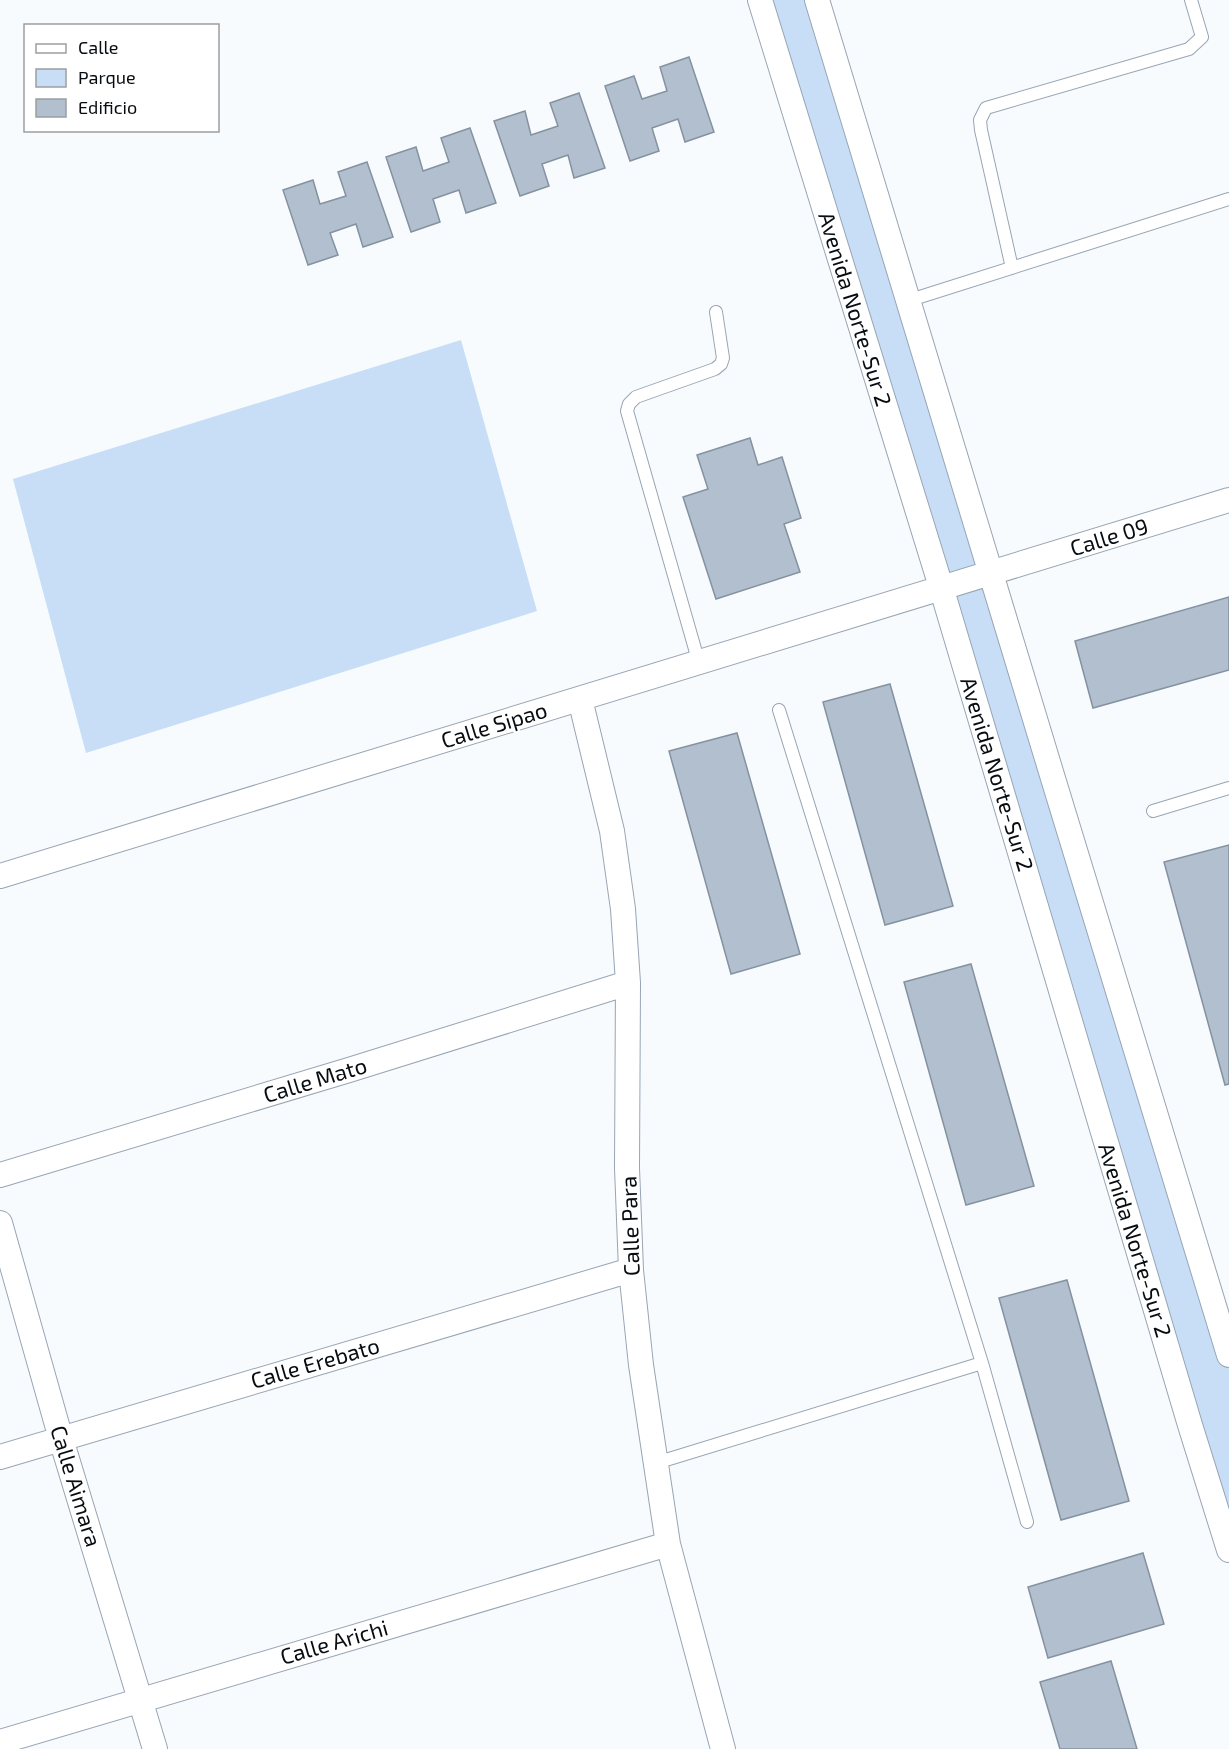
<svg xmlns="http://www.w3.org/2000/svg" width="1229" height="1749" font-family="'Exo 2',sans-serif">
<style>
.green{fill:#c7def6}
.building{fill:#b1bfcf;stroke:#8492a0;stroke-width:1.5}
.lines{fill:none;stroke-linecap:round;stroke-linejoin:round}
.lane-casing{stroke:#97a5b4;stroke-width:14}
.street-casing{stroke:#97a5b4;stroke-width:26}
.lane{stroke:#fff;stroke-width:12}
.street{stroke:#fff;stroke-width:24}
.labels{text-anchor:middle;stroke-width:5;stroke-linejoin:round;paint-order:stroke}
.street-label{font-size:22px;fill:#070c11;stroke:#fff}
</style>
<rect width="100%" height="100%" fill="#f7fbfe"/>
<path class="green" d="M760 0H817L1229 1355V1550Z
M461 340 537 611 86 753 13 479Z"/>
<path class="building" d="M689 57 714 132 685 142 678 119 652 128 659 151 630 161 605 86 634 76 642 99 667 91 660 67Z
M579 93 605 168 574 178 568 155 542 164 549 186 520 196 494 121 525 111 531 135 558 126 550 103Z
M470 128 496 203 466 213 459 190 433 199 440 222 411 232 386 157 416 147 423 171 449 162 441 138Z
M367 162 393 237 363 247 356 224 330 233 338 255 308 265 283 190 313 180 320 204 346 196 338 172Z
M750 438 758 465 782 457 801 518 784 524 800 572 716 599 683 497 708 489 697 455Z
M1229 597V670L1093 708 1075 641Z
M890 684 953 906 885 925 823 702Z
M737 733 800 954 731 974 669 751Z
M1229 845V1084L1225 1085 1164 862Z
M971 964 1034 1186 966 1205 904 982Z
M1067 1280 1129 1501 1061 1520 999 1298Z
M1143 1553 1164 1624 1048 1658 1028 1587Z
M1111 1661 1137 1749H1060L1040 1682Z"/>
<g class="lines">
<defs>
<path id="lane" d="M1012 268 981 130 980 120 986 108 1189 49 1202 37 1191 0
M907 301 1229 199
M699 663 627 411 629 404 636 397 715 369 721 364 723 358 716 312
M779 710 982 1363 1027 1522
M1153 811 1229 788
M656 1463 982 1363"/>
<path id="street" d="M760 0 942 590 1190 1425 1229 1550
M817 0C952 453 1092 903 1229 1355
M580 699 612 831 623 909 628 983 627 1168 631 1270 641 1365 668 1544 723 1749
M0 876 1229 500
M0 1175 349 1070 628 983
M0 1223 61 1439 155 1749
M0 1457 631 1270
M0 1742 668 1544"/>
</defs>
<use href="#lane" class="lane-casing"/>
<use href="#street" class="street-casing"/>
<use href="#lane" class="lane"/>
<use href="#street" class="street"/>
</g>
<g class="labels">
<g class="street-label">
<text transform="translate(855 309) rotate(73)" y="8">Avenida Norte-Sur 2</text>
<text transform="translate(1109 537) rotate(-17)" y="8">Calle 09</text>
<text transform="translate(494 725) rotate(-17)" y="8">Calle Sipao</text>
<text transform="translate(997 774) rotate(73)" y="8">Avenida Norte-Sur 2</text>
<text transform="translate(315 1080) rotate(-17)" y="8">Calle Mato</text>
<text transform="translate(630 1226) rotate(-92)" y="8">Calle Para</text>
<text transform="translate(1135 1240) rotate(73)" y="8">Avenida Norte-Sur 2</text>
<text transform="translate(315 1363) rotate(-16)" y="8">Calle Erebato</text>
<text transform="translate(76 1486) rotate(73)" y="8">Calle Aimara</text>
<text transform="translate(334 1642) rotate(-16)" y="8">Calle Arichi</text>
</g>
</g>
<rect x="24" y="24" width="195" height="108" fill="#ffffff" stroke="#9c9ea0" stroke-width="1.5"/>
<rect x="36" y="44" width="30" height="9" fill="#ffffff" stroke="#9c9ea0" stroke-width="1.5"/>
<text x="78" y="54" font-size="18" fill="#070c11">Calle</text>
<rect x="36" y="69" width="30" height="18" fill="#c7def6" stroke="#9c9ea0" stroke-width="1.5"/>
<text x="78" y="84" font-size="18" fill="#070c11">Parque</text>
<rect x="36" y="99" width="30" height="18" fill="#b1bfcf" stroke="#9c9ea0" stroke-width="1.5"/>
<text x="78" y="114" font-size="18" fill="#070c11">Edificio</text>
</svg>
